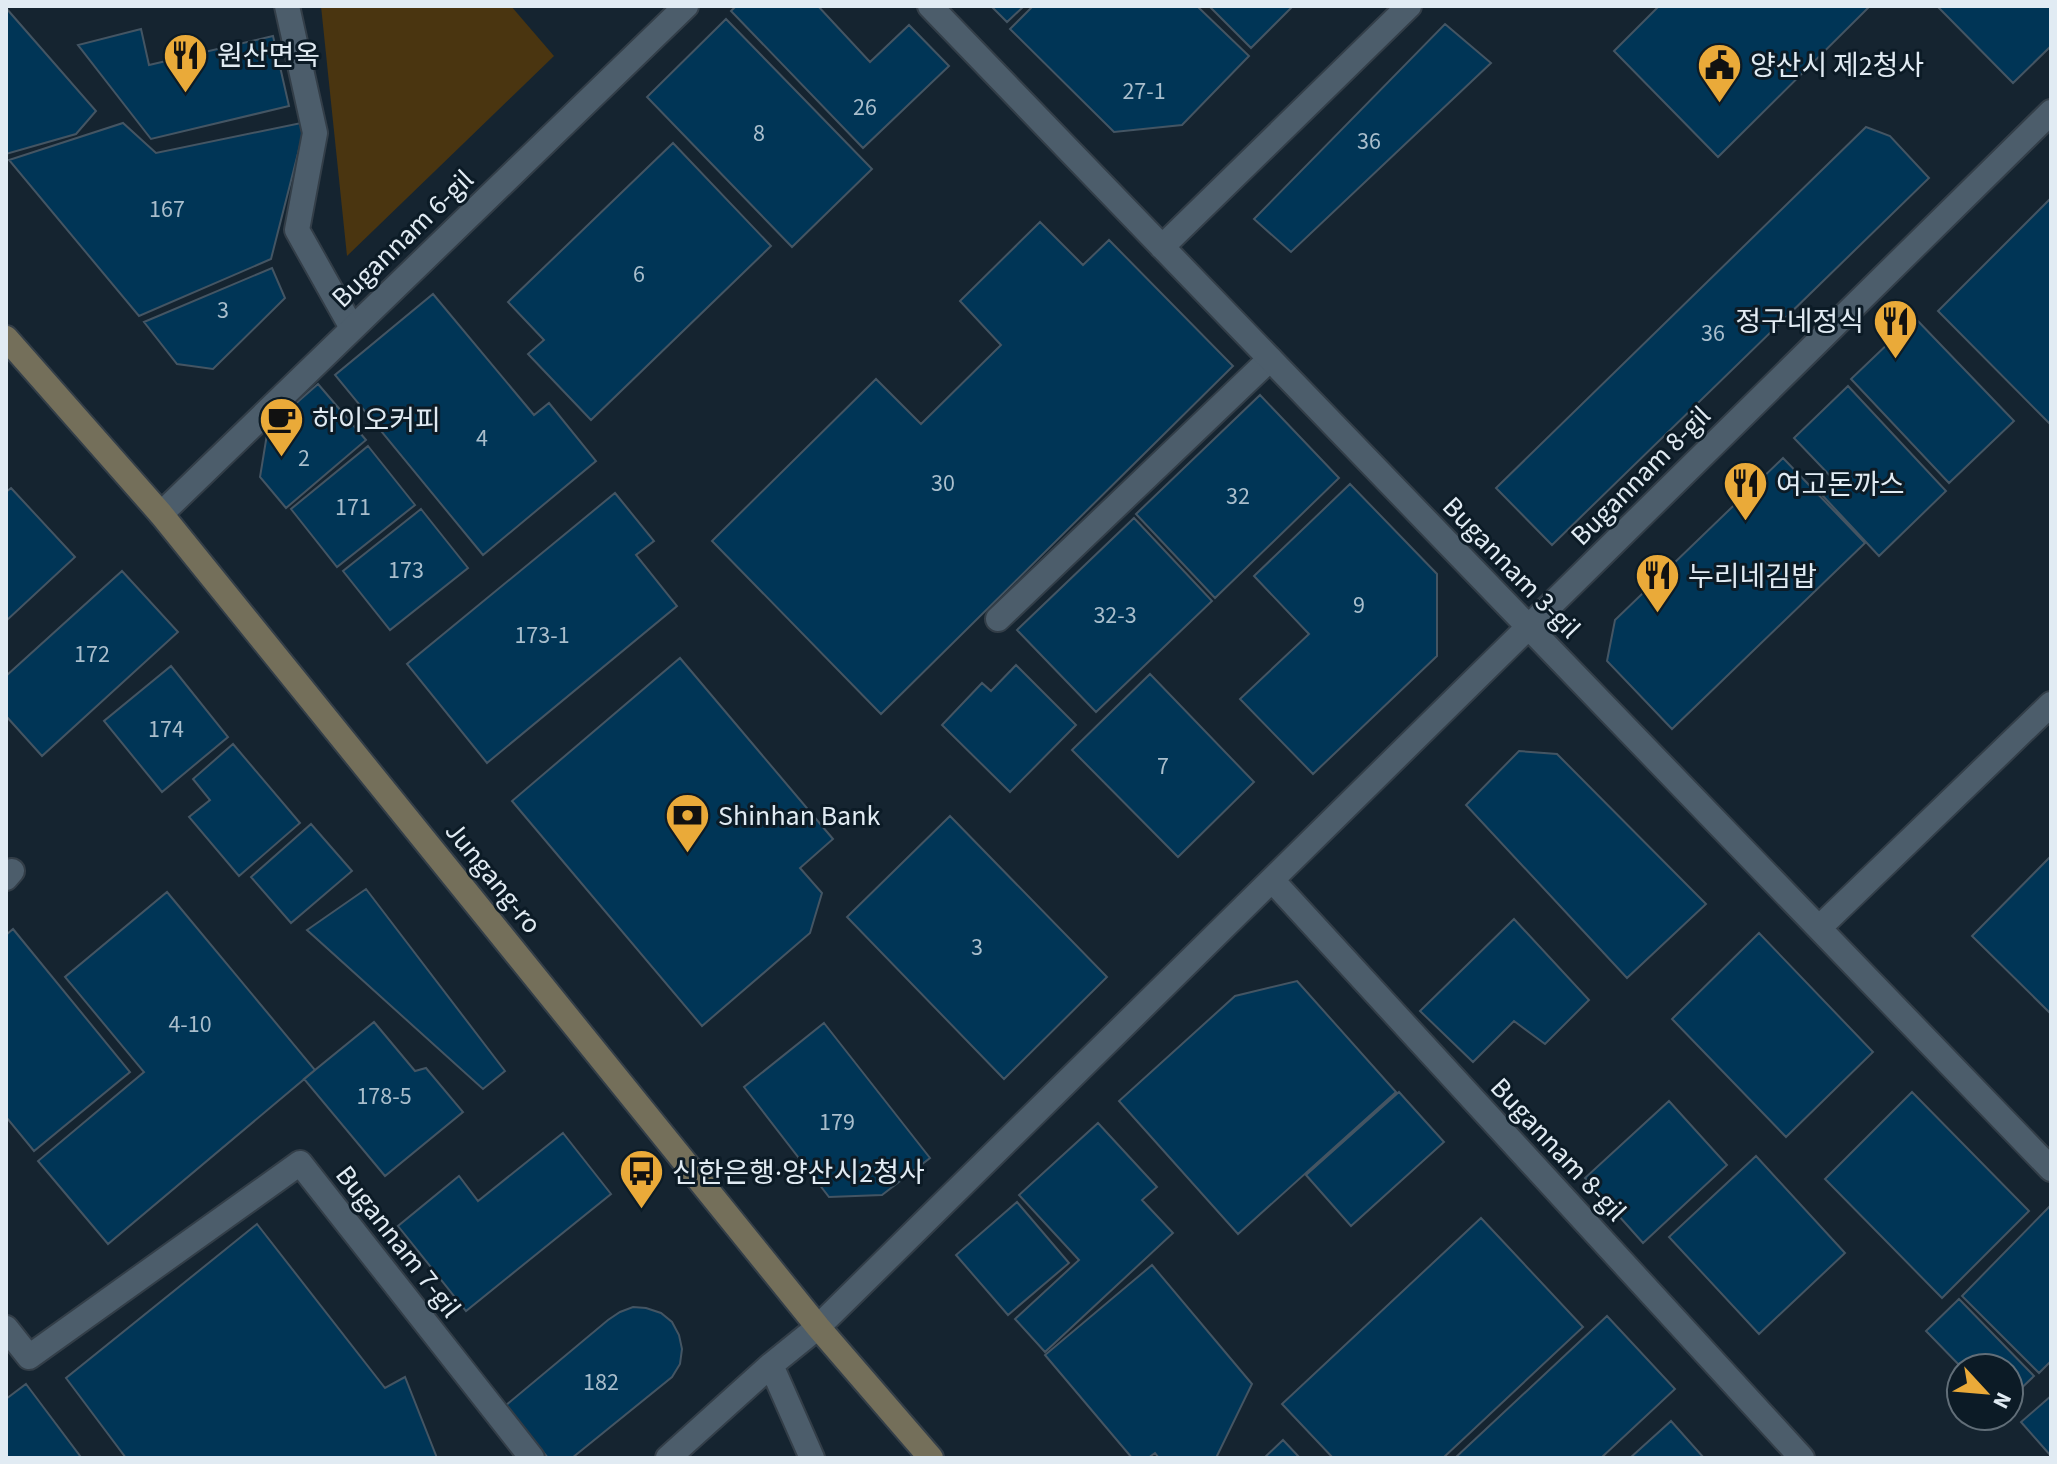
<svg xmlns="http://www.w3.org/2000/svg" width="2057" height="1464" font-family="'Source Sans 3','Noto Sans KR',sans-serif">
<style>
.green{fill:#4a3510}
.building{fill:#003556;stroke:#445563;stroke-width:2}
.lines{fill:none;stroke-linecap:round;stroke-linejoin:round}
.lane-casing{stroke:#333e48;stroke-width:28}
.street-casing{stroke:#333e48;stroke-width:28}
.secondary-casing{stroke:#333e48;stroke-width:28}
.lane{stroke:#4c5d6b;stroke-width:24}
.street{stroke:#4c5d6b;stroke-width:24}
.secondary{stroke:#746f5a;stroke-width:24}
.labels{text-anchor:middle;stroke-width:6;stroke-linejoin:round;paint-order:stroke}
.number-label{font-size:24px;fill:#a9becc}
.poi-label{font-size:28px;fill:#e1ebf3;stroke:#0c1b26;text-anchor:start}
.street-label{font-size:28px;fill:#e1ebf3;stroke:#0c1b26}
</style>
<rect width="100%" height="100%" fill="#152430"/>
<path class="green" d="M321 6H511L554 56 347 256Z"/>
<path class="building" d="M736 6H818L870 62 909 25 949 66 863 148 731 11Z
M991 6H1024L1007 22Z
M1033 6H1197L1249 56 1182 125 1114 132 1010 29Z
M1209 6H1293L1251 48Z
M1659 6H1870L1718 157 1614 51Z
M1937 6H2051V46L2013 83Z
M6 8 96 111 76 134 6 154Z
M726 19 872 169 792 247 647 97Z
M1445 24 1491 63 1291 252 1254 219Z
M141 29 149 65 273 36 289 106 151 139 78 45Z
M306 122 271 259 139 316 9 160 123 123 156 153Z
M1866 127 1890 136 1929 178 1552 545 1496 488Z
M673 143 771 246 591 420 528 354 544 340 508 302Z
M2051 198V425L1938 311Z
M1040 222 1083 265 1109 240 1233 366 881 714 712 541 876 379 921 424 1001 345 960 301Z
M272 268 285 298 213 369 177 364 144 322Z
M433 294 534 415 549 403 596 461 483 555 335 375Z
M1915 318 2014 421 1949 483 1851 379Z
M318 384 366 440 286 508 260 477 268 428Z
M1848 386 1946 491 1879 556 1823 496 1837 483 1794 438Z
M1260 395 1339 478 1215 598 1136 514Z
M368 446 415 505 337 567 291 509Z
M1783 458 1865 543 1672 729 1607 661 1615 620Z
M1350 484 1437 574V656L1313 774 1240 699 1309 634 1254 576Z
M11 488 75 557 6 621V492Z
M615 493 654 541 636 555 677 606 487 763 407 664Z
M421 509 468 568 390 630 343 571Z
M1134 518 1212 601 1096 712 1017 630Z
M122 571 178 632 42 756 6 716V676Z
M680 658 833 839 800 868 822 893 810 933 702 1026 512 801Z
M1016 665 1076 725 1010 792 942 725 982 683 991 691Z
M171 666 228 737 162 792 104 721Z
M1150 674 1254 782 1178 857 1072 750Z
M233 744 300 823 239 876 189 817 210 800 193 779Z
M1519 751 1557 754 1706 904 1627 978 1466 805Z
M950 816 1107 977 1004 1079 847 917Z
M311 824 352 871 291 923 251 877Z
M2051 856V1014L1972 936Z
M366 889 505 1071 483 1089 307 930Z
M167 892 315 1070 108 1244 38 1161 144 1072 65 977Z
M1514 919 1589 1000 1545 1044 1514 1021 1473 1062 1420 1011Z
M13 929 130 1072 34 1151 6 1117V935Z
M1759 933 1873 1052 1786 1137 1672 1019Z
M1297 981 1396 1092 1238 1234 1119 1101 1235 996Z
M374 1022 415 1071 426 1068 463 1112 385 1176 304 1079Z
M824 1023 930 1158 882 1195 829 1197 744 1087Z
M1399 1092 1444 1142 1351 1226 1306 1175Z
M1912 1092 2029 1211 1942 1298 1825 1179Z
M1669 1101 1727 1165 1643 1243 1585 1178Z
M1098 1123 1157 1187 1142 1200 1173 1233 1045 1352 1015 1319 1079 1260 1019 1195Z
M563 1133 611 1194 466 1311 398 1226 459 1176 478 1201Z
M1756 1156 1845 1253 1759 1334 1669 1237Z
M1017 1202 1069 1263 1008 1315 956 1255Z
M2051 1205V1361L2039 1373 1962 1296Z
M1481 1218 1583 1327 1443 1458H1333L1282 1404Z
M257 1224 385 1388 405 1377 437 1458H126L66 1378Z
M1152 1265 1252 1384 1216 1458H1159L1155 1453 1148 1458H1132L1045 1355Z
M1959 1299 2034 1376 2009 1400V1368H1962L1926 1331Z
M633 1307 646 1308 661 1313 672 1322 679 1335 682 1349 680 1364 672 1377 572 1458H548L505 1406 608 1320 620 1312Z
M1607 1316 1675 1389 1601 1458H1455Z
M26 1384 80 1456 78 1458H6V1399Z
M2051 1396V1456L2021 1422Z
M1671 1421 1704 1458H1630Z
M1283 1440 1300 1458H1264Z"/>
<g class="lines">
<defs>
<path id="lane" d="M287 6 315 133 297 230 352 328
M998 619 1270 359
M6 878 12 871"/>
<path id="street" d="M930 6 2051 1169
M1162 247 1409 6
M161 514 686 6
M1272 880 1802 1458
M1819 928 2051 704
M6 1328 29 1357 300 1163 532 1458
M771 1365 812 1458
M668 1458 771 1365 818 1327 2051 112"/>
<path id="secondary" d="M6 338 161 514 818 1327 931 1458"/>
</defs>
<use href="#lane" class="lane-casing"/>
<use href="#street" class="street-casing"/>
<use href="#secondary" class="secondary-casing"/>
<use href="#lane" class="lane"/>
<use href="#street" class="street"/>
<use href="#secondary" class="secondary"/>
</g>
<defs>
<symbol id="restaurant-pin" viewBox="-11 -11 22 30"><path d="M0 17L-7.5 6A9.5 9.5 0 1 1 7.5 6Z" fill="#eaaa39" stroke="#0c1b26"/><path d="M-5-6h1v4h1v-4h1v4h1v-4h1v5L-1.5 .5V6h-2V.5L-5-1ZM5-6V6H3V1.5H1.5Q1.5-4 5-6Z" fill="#111"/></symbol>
<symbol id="civic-pin" viewBox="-11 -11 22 30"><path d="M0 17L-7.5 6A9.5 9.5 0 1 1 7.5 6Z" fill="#eaaa39" stroke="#0c1b26"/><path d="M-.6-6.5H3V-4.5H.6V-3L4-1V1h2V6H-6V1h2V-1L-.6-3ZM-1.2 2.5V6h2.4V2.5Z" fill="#111"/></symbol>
<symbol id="cafe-pin" viewBox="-11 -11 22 30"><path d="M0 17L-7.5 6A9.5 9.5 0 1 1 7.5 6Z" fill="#eaaa39" stroke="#0c1b26"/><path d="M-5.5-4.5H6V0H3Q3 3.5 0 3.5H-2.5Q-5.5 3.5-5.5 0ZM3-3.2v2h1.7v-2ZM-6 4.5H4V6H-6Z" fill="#111"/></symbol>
<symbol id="bank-pin" viewBox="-11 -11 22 30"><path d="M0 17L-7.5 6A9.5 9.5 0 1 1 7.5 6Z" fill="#eaaa39" stroke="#0c1b26"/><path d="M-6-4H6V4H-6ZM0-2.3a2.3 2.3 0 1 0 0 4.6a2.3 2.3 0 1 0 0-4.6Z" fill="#111"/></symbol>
<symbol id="bus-pin" viewBox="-11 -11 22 30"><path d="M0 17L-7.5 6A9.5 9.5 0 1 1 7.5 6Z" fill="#eaaa39" stroke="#0c1b26"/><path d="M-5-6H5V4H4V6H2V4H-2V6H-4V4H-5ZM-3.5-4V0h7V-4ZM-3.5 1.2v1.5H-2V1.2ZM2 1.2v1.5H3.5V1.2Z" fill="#111"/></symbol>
</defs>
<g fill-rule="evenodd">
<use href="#restaurant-pin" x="160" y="30" width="51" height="69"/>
<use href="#civic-pin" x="1694" y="40" width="51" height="69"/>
<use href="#restaurant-pin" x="1870" y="296" width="51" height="69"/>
<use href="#cafe-pin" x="256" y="394" width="51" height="69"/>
<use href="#restaurant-pin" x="1720" y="458" width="51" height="69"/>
<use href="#restaurant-pin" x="1632" y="550" width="51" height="69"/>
<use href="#bank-pin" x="662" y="790" width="51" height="69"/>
<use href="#bus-pin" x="616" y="1146" width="51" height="69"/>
</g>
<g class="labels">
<g class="number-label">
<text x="1144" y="99">27-1</text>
<text x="865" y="115">26</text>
<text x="759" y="141">8</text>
<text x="1369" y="149">36</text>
<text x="167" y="217">167</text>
<text x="639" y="282">6</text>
<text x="223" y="318">3</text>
<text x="1713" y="341">36</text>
<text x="482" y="446">4</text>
<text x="304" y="466">2</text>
<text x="943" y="491">30</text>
<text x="1238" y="504">32</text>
<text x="353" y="515">171</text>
<text x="406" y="578">173</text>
<text x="1359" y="613">9</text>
<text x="1115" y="623">32-3</text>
<text x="542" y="643">173-1</text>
<text x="92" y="662">172</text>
<text x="166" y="737">174</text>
<text x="1163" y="774">7</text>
<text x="977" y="955">3</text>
<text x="190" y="1032">4-10</text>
<text x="384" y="1104">178-5</text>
<text x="837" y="1130">179</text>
<text x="601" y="1390">182</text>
</g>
<g class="poi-label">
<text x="217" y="65">원산면옥</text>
<text x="1750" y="75">양산시 제2청사</text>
<text x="1864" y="331" text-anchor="end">정구네정식</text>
<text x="312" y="430">하이오커피</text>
<text x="1776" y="494">여고돈까스</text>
<text x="1688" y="586">누리네김밥</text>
<text x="718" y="825">Shinhan Bank</text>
<text x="672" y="1182">신한은행·양산시2청사</text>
</g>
<g class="street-label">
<text transform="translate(402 238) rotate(-44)" y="10">Bugannam 6-gil</text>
<text transform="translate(1640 475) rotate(-45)" y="10">Bugannam 8-gil</text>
<text transform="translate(1512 567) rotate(46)" y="10">Bugannam 3-gil</text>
<text transform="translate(494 877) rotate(51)" y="10">Jungang-ro</text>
<text transform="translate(1559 1149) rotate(47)" y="10">Bugannam 8-gil</text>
<text transform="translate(399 1241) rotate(52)" y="10">Bugannam 7-gil</text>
</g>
</g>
<rect width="2057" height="1464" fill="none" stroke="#e1ebf3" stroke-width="16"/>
<g transform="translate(1985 1392) rotate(116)"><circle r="38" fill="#0c1b26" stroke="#616e78" stroke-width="2"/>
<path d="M0-6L14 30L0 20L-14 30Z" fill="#eaaa39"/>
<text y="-12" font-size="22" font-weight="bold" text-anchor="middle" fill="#e1ebf3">N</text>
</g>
</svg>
